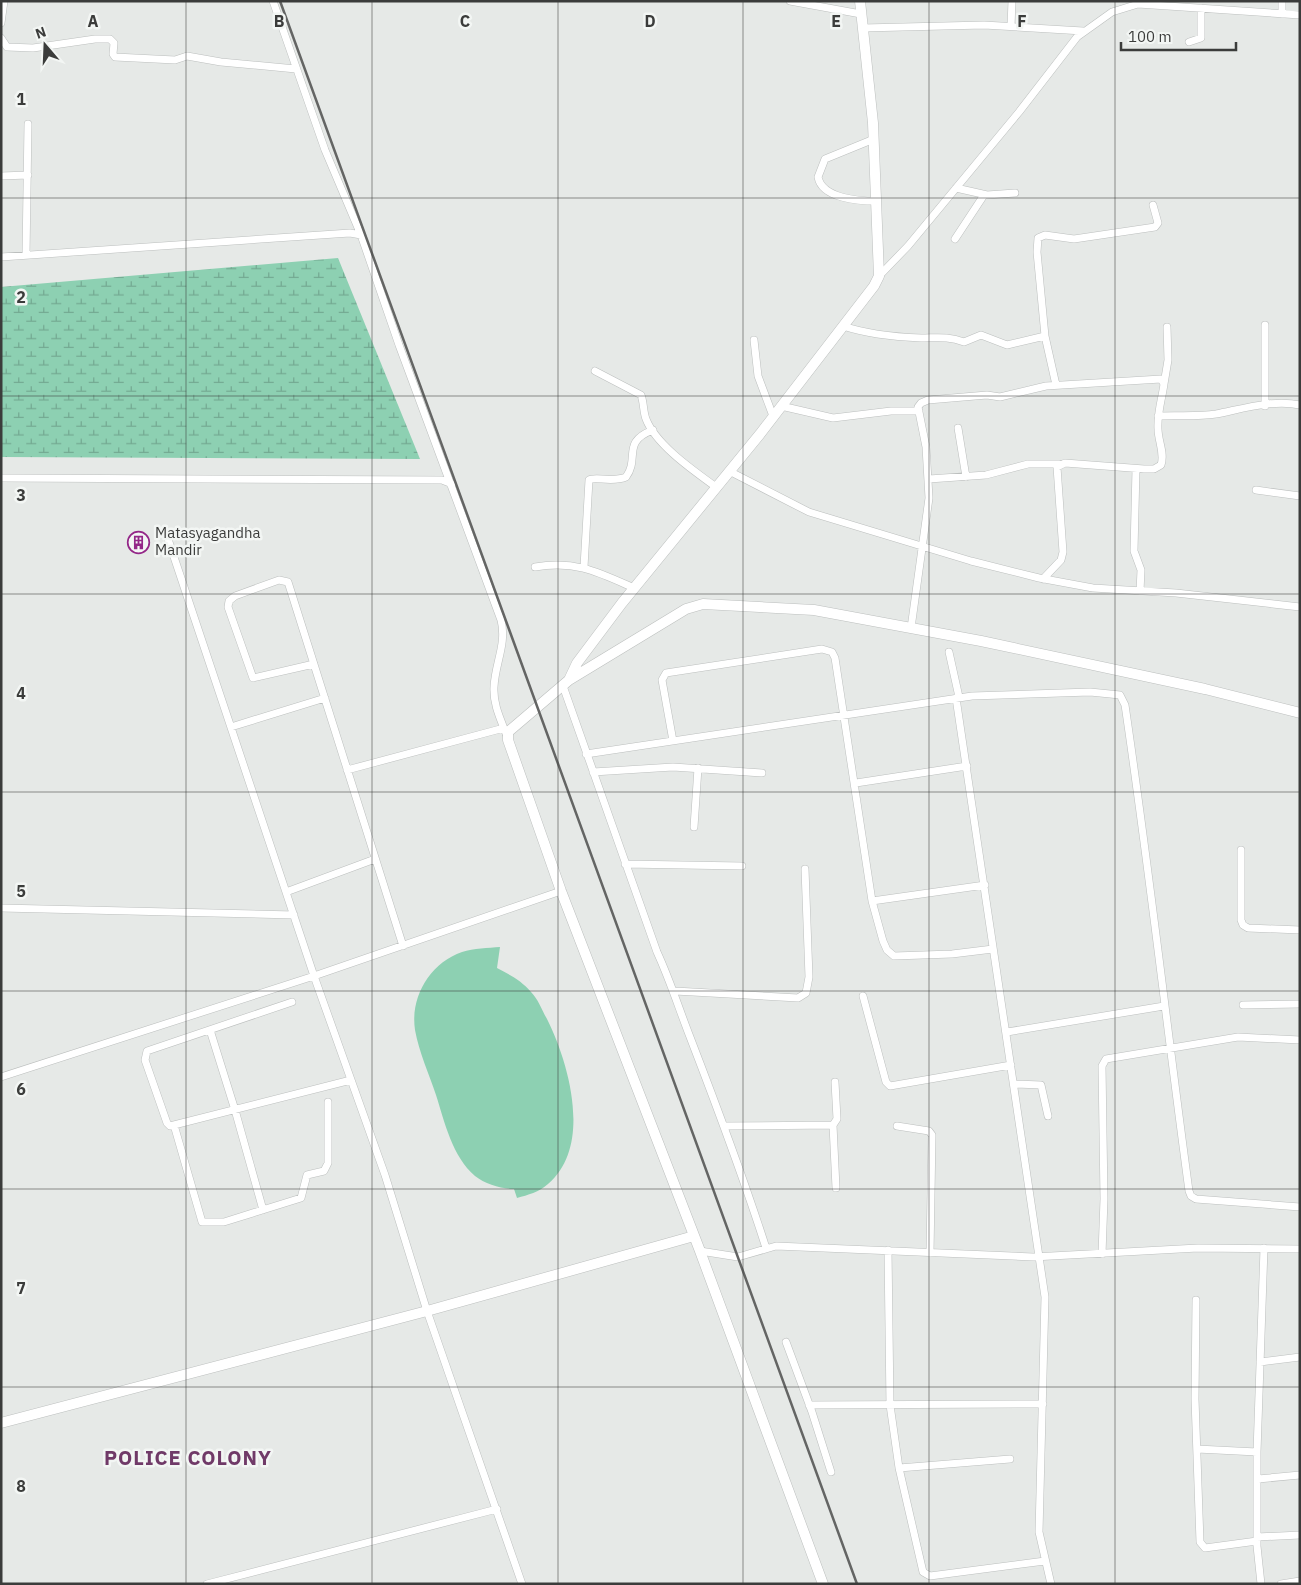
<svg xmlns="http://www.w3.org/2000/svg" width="1301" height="1585" font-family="'IBM Plex Sans',sans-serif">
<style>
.green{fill:#8dd0b2}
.wetland{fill:url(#wetland-marsh)}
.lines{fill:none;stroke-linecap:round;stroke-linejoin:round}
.street-casing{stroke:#bcbfbe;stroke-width:8}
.secondary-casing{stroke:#bcbfbe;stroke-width:11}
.street{stroke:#fff;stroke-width:7}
.secondary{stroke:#fff;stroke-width:10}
.rail{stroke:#646564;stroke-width:2.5}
.grid{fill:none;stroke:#3b3c3b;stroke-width:1;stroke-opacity:0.55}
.labels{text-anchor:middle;stroke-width:5;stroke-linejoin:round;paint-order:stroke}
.poi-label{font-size:15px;fill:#3b3c3b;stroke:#f3f6f4;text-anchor:start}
.district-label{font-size:20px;font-weight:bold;letter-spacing:1px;fill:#703a68;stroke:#f3f6f4}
.grid-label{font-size:16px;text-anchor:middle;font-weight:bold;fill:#3b3c3b;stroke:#f3f6f4;stroke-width:5;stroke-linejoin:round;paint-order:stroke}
</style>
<defs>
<pattern id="wetland-marsh" width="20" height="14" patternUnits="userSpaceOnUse" patternTransform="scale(1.25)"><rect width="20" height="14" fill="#8dd0b2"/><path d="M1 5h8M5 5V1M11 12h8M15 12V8" fill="none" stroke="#74aa92"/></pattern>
</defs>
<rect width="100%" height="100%" fill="#e6e9e7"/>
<path class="green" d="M500 947 497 968C510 975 521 980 531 992 538 999 542 1010 547 1019 569 1063 593 1146 548 1184 539 1192 528 1195 517 1198L514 1189C502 1189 485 1184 475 1176 452 1156 445 1123 436 1095 429 1074 419 1052 415 1030 410 997 430 963 462 952 474 948 488 948 500 947Z"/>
<path class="wetland" d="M338 258 420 459 1 457V287Z"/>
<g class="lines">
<defs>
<path id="street" d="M273 1 325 150 361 235 399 345 501 620C507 644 495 663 494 687 493 705 501 720 507 736
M790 1 861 14
M1282 1V14
M1 23 4 1
M1011 26 1012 1
M863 28 984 25 1083 31
M1 38 7 47 33 48 95 39H110L114 43 113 54 115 57 175 60 187 56 221 62 296 69
M1189 42 1201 38V8
M874 139 825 159 818 177C822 199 860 201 877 201
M1 176 28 175
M956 188 987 195 1015 193
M955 239 984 195
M26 255 28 124
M1 257 350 233 361 235
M879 276 908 246 1019 112 1077 37 1112 12 1138 4 1300 15
M843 326C867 334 896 337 921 338 937 338 948 336 964 342L981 335 1007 345 1045 336
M754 340 758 376 773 416
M595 371 641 395C644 403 643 411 646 419 656 445 694 471 716 487
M1164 384 1168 360 1167 327
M1056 385 1045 336 1037 252 1038 238 1045 235 1074 239 1155 227 1158 223 1153 205
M781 406 833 418 891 411H919
M1265 406V325
M1158 416C1177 415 1197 417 1216 414 1242 409 1273 399 1300 405
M958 428 966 477
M1136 469 1134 551 1141 570 1140 591
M729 471 809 512 971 561 1039 578 1093 588 1176 593 1300 607
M1 478 442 480 452 484
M929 479 986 475 1028 464H1059
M1256 490 1300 496
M165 530 314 976 561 891
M535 567C575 560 598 572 634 588
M584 567 589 480C595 476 612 483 626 477 640 458 621 442 653 430
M911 628 929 498 926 447 918 407 921 403 928 400 987 395 1000 397 1046 386 1161 379 1164 384C1162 399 1157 413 1158 429 1158 441 1165 453 1161 465L1154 469H1144L1065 463 1057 467 1063 552 1061 560 1043 579
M949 652 959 697
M314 664 253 678 228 607 229 601 235 596 279 580 288 582 403 946
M563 686 657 952C670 980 679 1009 690 1037 717 1107 743 1176 766 1248
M956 698 1045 1297 1039 1532 1051 1584
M231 727 325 698
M673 741 662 680 666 673 822 649 832 652 835 658 872 901 883 941 887 950 894 956 952 954 993 949
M586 754 972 696 1090 692 1120 695 1125 705C1149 867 1167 1029 1189 1191L1191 1196 1196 1199 1300 1207
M347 770 504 728
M593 772 673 767 762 773
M856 783 967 766
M694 827 698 768
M1241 850V920L1243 925 1248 928 1300 930
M625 864 742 866
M286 892 375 859
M872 901 985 885
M1 908 294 915
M675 991 798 998 806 993 809 977 805 869
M863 996 886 1082 890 1086 1011 1065
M292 1002 147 1051 145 1060 167 1123 170 1126 351 1080
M1243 1005 1300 1004
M210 1030 235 1110 263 1210
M1007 1032 1164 1006
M1 1077 314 976 385 1175 427 1311 522 1584
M1014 1084 1041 1085 1048 1116
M174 1125 202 1222H224L301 1198 307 1175 324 1171 328 1163V1102
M833 1125 836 1188
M724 1126 833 1125 837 1119 835 1082
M897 1126 929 1131 932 1135 930 1253
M888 1250 890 1405 899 1468 923 1572 930 1576 1045 1561
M700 1251 738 1257 776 1246 1033 1257 1198 1248 1300 1249
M1102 1254 1104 1199 1102 1066 1106 1059 1238 1037 1300 1040
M1196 1300 1195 1399 1200 1542 1205 1548 1257 1541
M786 1342 812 1412 831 1472
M1260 1362 1300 1357
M809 1405 1043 1404
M1197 1449 1257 1452
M899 1468 1010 1459
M1258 1479 1300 1475
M1257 1537 1300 1535
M207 1584 497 1509
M1261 1584 1257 1546V1452L1264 1248
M1281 1584 1300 1581"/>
<path id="secondary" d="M569 680 577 663 622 603 760 434 874 286 879 276 873 123 860 1
M1 1423 427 1311 694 1236
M823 1584 700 1251 561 891 508 740V732L569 680 686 609 703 604 814 610 981 641 1205 689 1300 713"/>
</defs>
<use href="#street" class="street-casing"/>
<use href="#secondary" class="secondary-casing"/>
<use href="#street" class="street"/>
<use href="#secondary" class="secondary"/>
<path class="rail" d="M280 1 857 1584"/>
</g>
<path class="grid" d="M186 1V1584M372 1V1584M558 1V1584M743 1V1584M929 1V1584M1115 1V1584M1 198H1300M1 396H1300M1 594H1300M1 792H1300M1 991H1300M1 1189H1300M1 1387H1300"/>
<defs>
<symbol id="building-ring" viewBox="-11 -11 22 22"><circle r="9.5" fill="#f3f6f4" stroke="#942788" stroke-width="1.5"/><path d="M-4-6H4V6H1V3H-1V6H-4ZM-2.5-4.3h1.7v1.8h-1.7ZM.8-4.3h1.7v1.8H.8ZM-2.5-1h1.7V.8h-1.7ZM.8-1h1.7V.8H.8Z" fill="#942788"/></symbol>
</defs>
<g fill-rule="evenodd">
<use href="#building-ring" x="126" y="530" width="25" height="25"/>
</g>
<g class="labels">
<g class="poi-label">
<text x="155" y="538">Matasyagandha<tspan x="155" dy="17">Mandir</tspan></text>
</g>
<g class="district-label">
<text x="188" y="1465">POLICE COLONY</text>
</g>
</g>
<g class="grid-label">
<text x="93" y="27">A</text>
<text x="279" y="27">B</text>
<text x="465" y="27">C</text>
<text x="650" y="27">D</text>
<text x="836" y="27">E</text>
<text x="1022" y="27">F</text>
<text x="21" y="105">1</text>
<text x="21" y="303">2</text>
<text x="21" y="501">3</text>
<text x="21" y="699">4</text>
<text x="21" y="897">5</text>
<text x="21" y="1095">6</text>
<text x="21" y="1294">7</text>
<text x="21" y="1492">8</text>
</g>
<rect width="1301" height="1585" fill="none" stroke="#3b3c3b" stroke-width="5"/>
<g transform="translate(45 45) rotate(341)" stroke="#f3f6f4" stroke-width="4" paint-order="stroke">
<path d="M0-4L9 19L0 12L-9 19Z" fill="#3b3c3b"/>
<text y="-8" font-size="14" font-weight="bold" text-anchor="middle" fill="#3b3c3b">N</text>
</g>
<path d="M1121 42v8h115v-8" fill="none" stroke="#3b3c3b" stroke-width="2.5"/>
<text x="1128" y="42" font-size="15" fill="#3b3c3b" stroke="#f3f6f4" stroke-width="4" paint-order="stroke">100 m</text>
</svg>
